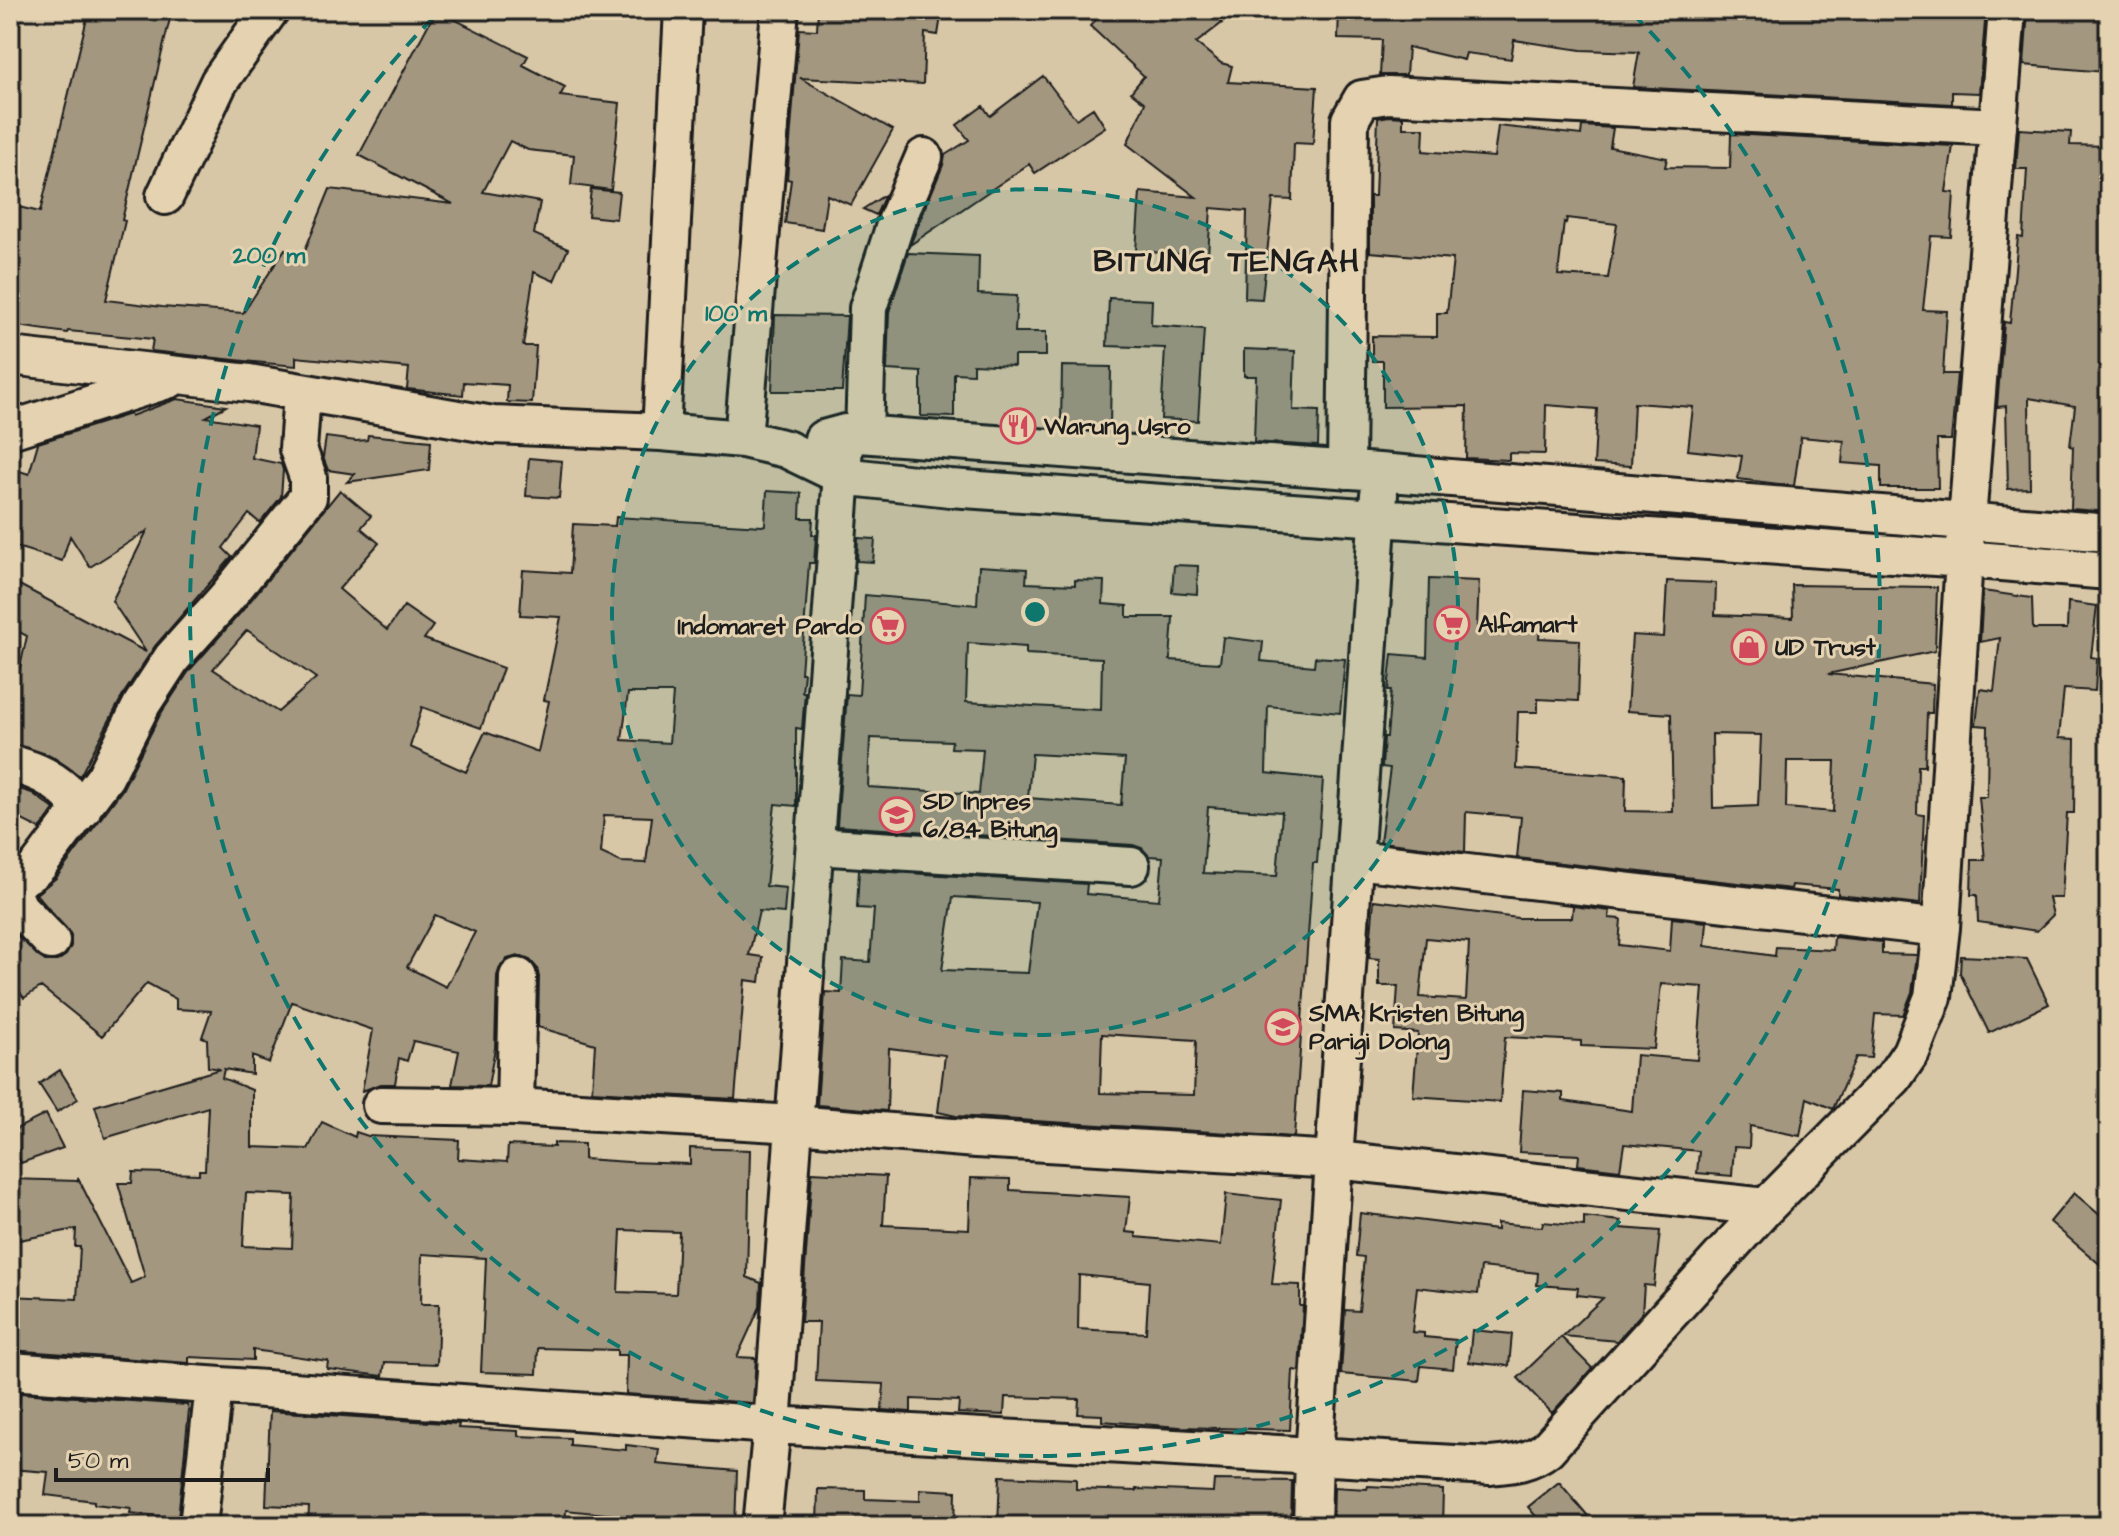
<svg xmlns="http://www.w3.org/2000/svg" width="2119" height="1536" font-family="'Architects Daughter',sans-serif">
<style>
.building{fill:#a39780;stroke:#1c1c1c;stroke-width:2;fill-rule:evenodd}
.lines{fill:none;stroke-linecap:round;stroke-linejoin:round}
.minor-casing{stroke:#1c1c1c;stroke-width:42}
.minor{stroke:#e4d2b0;stroke-width:36}
.ring{fill:none;stroke:#0f766e;stroke-width:4;stroke-dasharray:14 10}
.labels{text-anchor:middle;stroke-width:6;stroke-linejoin:round;paint-order:stroke}
.poi-label{font-size:24px;font-weight:bold;fill:#1c1c1c;stroke:#e4d2b0;text-anchor:start}
.district-label{font-size:32px;font-weight:bold;letter-spacing:2px;fill:#1c1c1c;stroke:#e4d2b0}
.centre{fill:#0f766e;stroke:#e4d2b0;stroke-width:4}
.ring-label{font-size:24px;text-anchor:middle;font-weight:bold;fill:#0f766e;stroke:#e4d2b0;stroke-width:6;stroke-linejoin:round;paint-order:stroke}
</style>
<rect width="100%" height="100%" fill="#d8c7a7"/>
<filter id="ink" filterUnits="userSpaceOnUse"><feTurbulence type="fractalNoise" baseFrequency=".0125" numOctaves="2"/><feDisplacementMap in="SourceGraphic" scale="16" xChannelSelector="R" yChannelSelector="G"/><feConvolveMatrix kernelMatrix="1 2 1 2 8 2 1 2 1" color-interpolation-filters="sRGB"/></filter>
<g filter="url(#ink)">
<path class="building" d="M89 10H172L122 220 125 221 106 300 162 307 243 313 285 249 301 260 330 189 453 204 359 155 436 10 528 56 523 65 565 87 560 96 620 103 611 190 571 185 574 155 528 150 510 141 483 192 540 202 534 234 568 249 554 281 534 272 523 346H536L532 403 507 402 508 385 464 382 463 395 407 389 409 368 296 357V366L254 362 151 351 153 339 68 331 67 333 10 325V205L40 212Z
M818 10H942L938 35 925 33 923 84 800 78 893 130 851 205 827 195 822 229 785 223 791 180 787 179 799 29 817 30Z
M1105 10H1211L1222 23 1196 43 1221 63 1232 66 1228 82 1317 87 1313 144 1294 143 1292 200 1273 199 1262 299 1245 298 1247 211 1211 208 1208 256 1136 251 1140 192 1196 197 1127 144 1145 103 1131 92 1144 76 1090 26Z
M1339 10H1986L1979 93 1952 92V104L1633 87 1639 52 1581 50 1514 40 1511 59 1466 53 1464 60 1408 47 1406 75H1380L1382 40 1338 39Z
M2028 10H2106L2104 72 2024 65Z
M1043 76 1076 119 1093 108 1105 127 1035 173 1029 164 910 245 943 165 945 155 969 140 957 125 983 106 990 116Z
M1389 116 1403 117V128H1424L1423 151 1494 157 1498 126 1581 135 1582 126 1613 128 1610 147 1667 158 1665 167 1730 168 1731 134 1953 146 1946 192 1954 193 1951 237 1931 236 1923 310 1947 311 1943 374H1957L1951 440H1937L1938 488H1881V466L1842 463 1844 441 1801 437 1794 486 1738 479 1742 456 1688 450 1693 407 1634 403 1631 466 1594 464 1597 409 1546 405 1545 454 1509 453V460L1466 458 1467 406 1383 407V361H1372V336L1437 337V313H1447L1453 259 1370 252V196H1375L1378 118ZM1567 218 1617 224 1608 278 1558 275 1564 222 1566 223Z
M2019 129 2071 132 2070 145 2109 146V336L2102 397 2109 398V512L2071 509 2073 447 2070 446 2075 406 2029 398 2030 488 2008 489 2006 406 1997 407 2004 322 2010 323 2018 237 2023 238 2027 169H2016Z
M591 189 619 192 616 219 588 216Z
M885 195 876 215 863 209Z
M908 253 979 256 978 294 1017 296 1015 332H1046V356H1014V366L973 364V374L954 373V417L921 416V372L887 370 889 312Z
M1109 298 1152 300 1151 325 1204 329 1198 421 1161 419 1165 348 1107 346Z
M775 315 847 316 842 391H772Z
M1244 349 1295 351 1293 410 1319 411 1318 446 1254 442 1256 376H1244Z
M1062 366 1111 367 1110 427 1061 426Z
M177 399 226 406 206 417 256 425 252 458 281 464 283 470 281 497 260 523 249 514 223 548 232 557 155 646 124 693 80 776 50 755 10 744V712L27 636 10 627V580L146 652 112 601 147 531 90 567 70 536 62 561 10 545V468L29 474 38 443 130 414 131 416Z
M1006 412 1032 414 1031 426 1005 424Z
M368 435 431 441 429 470 347 482 355 474 328 470 323 457 326 437 356 441 367 440Z
M529 458 562 461 559 498 526 496Z
M340 490 371 516 361 528 379 543 339 589 387 630 404 606 433 626 424 639 503 668 481 728 422 707 410 747 466 772 485 732 538 752 549 701 544 700 561 617 520 615 523 570 570 573 573 524 615 526 616 517 762 526 765 525 767 491 801 493 800 518H813L812 535H816L814 563H809L801 673H804L802 692H805L802 729 796 728V806L775 804 766 886 786 888 784 913 759 911 749 955 763 957 760 982 745 980 735 1099 592 1091 595 1044 538 1027 539 977 537 968 530 960 519 956 507 959 500 967 497 976 495 1048 488 1086 452 1085 459 1051 413 1041 407 1061 399 1058 395 1084H381L362 1091 373 1030 292 1002 269 1063 252 1056V1074L224 1069 222 1078 252 1090V1147L308 1149 322 1122 355 1137 356 1132 368 1136 459 1140 458 1159 507 1162 508 1145 554 1147V1143L584 1144V1159L629 1162 690 1164V1148L750 1150 747 1277 761 1283 760 1307 737 1357 756 1358 753 1403 626 1394 627 1355H617V1350L538 1348 537 1374 481 1372 486 1258 422 1254 421 1304H439L437 1364 385 1362 383 1376 327 1369 328 1361 253 1350V1360L189 1357V1363L10 1350V1296L77 1299 80 1247H75L76 1229 14 1241 10 1219V1179L78 1181V1178L131 1283 145 1277 118 1183H132L133 1172 199 1174V1170H205L208 1107 105 1138 95 1106 220 1069 208 1067 207 1039 202 1037 211 1011 176 1009V999L147 983 102 1036 41 987 24 998 10 978V929L45 961H57L66 955 71 946V935L36 894 56 878 122 790 160 715 189 671 242 611ZM247 630 316 678 278 712 213 669ZM628 693H673L669 743 622 740ZM604 815 652 817 646 863 621 862 601 853ZM435 915 475 932 446 987 407 967ZM246 1193 294 1195 292 1248 243 1246ZM621 1230 679 1232 676 1294 618 1292Z
M858 538 875 539 873 562 857 561Z
M1174 565 1198 566 1197 594 1172 592Z
M979 566 1027 569 1026 583 1075 585V580L1104 581 1103 604 1127 606V617H1173L1170 660 1220 663 1223 637 1263 642 1261 661 1314 666 1315 657 1345 659 1340 713 1268 706 1266 773 1323 779 1317 863H1313L1294 1137 956 1116 938 1112 945 1055 889 1048 887 1111 817 1105 825 992 841 993 843 960 870 962 874 909 857 908 859 870 1087 884 1086 894 1159 900 1163 857 1149 856 1142 848 1133 845 837 826 847 694 859 695 865 595 977 605ZM968 643 1026 647V654L1102 658 1101 710 966 702ZM870 738 952 741 951 748 983 749 979 794 868 787ZM1032 754 1125 759 1121 805 1028 798ZM1208 807 1282 812 1277 876 1203 873ZM953 897 1037 902 1028 973 942 970ZM1102 1034 1196 1040 1194 1095 1100 1093Z
M1429 579 1479 581 1477 626 1540 627 1539 638 1580 640 1578 701 1538 699V712H1518L1516 769 1626 776 1625 811 1673 812 1671 714 1627 711 1632 635 1664 637 1667 581 1716 583 1715 615 1793 618 1792 585 1937 587 1935 651 1828 674 1933 684 1932 713H1927L1925 766H1918L1917 814 1924 815 1920 904 1838 895V889L1792 885 1791 889 1517 858 1521 817 1466 812 1465 852 1380 842 1390 768 1382 767 1384 737H1387L1391 690H1388L1392 654 1427 657ZM1712 734 1761 735 1758 806 1713 808ZM1787 761H1835L1833 812 1786 808Z
M1983 591 2032 598 2033 629H2067L2068 602 2097 606 2091 657 2097 658 2095 691 2064 689 2059 738 2075 739 2074 813H2067L2062 898H2049L2053 915 2037 931 1978 922 1977 895H1971L1972 860H1985L1979 797H1987L1988 726 1976 725 1980 689 1994 691 2000 638 1980 642Z
M10 786 32 793 54 809 40 829 10 814Z
M1374 900 1518 918H1572L1573 906 1610 911 1609 918 1621 919 1619 945 1670 951 1672 918 1707 922 1705 946 1775 956 1776 947 1833 950 1834 937 1882 942V954L1917 955 1912 992 1903 1015 1875 1014 1871 1058 1856 1057 1833 1109 1807 1098 1800 1136 1750 1126 1749 1148 1734 1147 1732 1176 1697 1173 1699 1151 1624 1144 1620 1170 1578 1165 1579 1155 1519 1152 1523 1090 1563 1093V1101L1632 1111 1636 1055 1697 1060 1703 987 1661 984 1654 1049 1581 1046V1041L1505 1037 1500 1102 1413 1096 1418 1033 1395 1031 1398 986H1379V959L1369 958ZM1426 938 1469 942 1466 1000 1420 997Z
M1961 956 2027 959 2049 1004 1989 1033 1960 973Z
M60 1070 78 1099 57 1112 39 1084Z
M46 1114 63 1148 21 1163 10 1142V1132Z
M812 1172 886 1176 883 1225 969 1229 971 1178 1010 1179V1190L1130 1197 1126 1232 1136 1233V1237L1221 1245 1226 1194 1281 1200 1272 1284 1300 1285V1306H1303L1299 1371 1293 1370 1290 1430 1180 1427 1102 1421V1415L1078 1414 1079 1399 1005 1397 1004 1415 958 1413 959 1401 911 1399V1412L882 1410 884 1384 816 1381 819 1322H801ZM1079 1275 1149 1282 1146 1333 1078 1329Z
M2074 1193 2109 1223V1272L2050 1222Z
M1360 1213 1497 1230V1223L1542 1227 1543 1222 1584 1226V1217L1621 1221 1620 1228 1660 1231 1654 1286 1644 1285 1642 1313 1617 1341 1563 1336 1603 1298 1577 1295 1578 1288 1537 1285 1538 1273 1481 1267 1478 1294 1417 1287 1412 1332 1424 1333V1337L1456 1340 1453 1369 1421 1366 1419 1381 1341 1374 1345 1310 1359 1311 1364 1257 1356 1256Z
M1472 1330 1512 1334 1509 1366 1469 1362Z
M1561 1337 1592 1368 1552 1413 1518 1378Z
M20 1393 187 1405 189 1410 178 1518 130 1513 131 1508 94 1504V1501L45 1495 48 1472 10 1469V1402L19 1403Z
M270 1411 459 1424 458 1428 518 1431V1436L570 1438V1445L626 1450V1445L659 1449 657 1464 737 1471 735 1526H654V1519L566 1510 565 1526H308L309 1507 266 1505Z
M1000 1476 1076 1479V1489L1136 1491V1489L1213 1492 1214 1480 1292 1481 1291 1526H998Z
M1559 1482 1588 1516 1576 1526H1544L1528 1507Z
M1368 1486 1443 1490 1442 1526H1333L1334 1487 1367 1489Z
M818 1489 865 1490V1499L920 1501V1489L956 1491 955 1526H817Z"/>
<g class="lines">
<defs>
<path id="minor" d="M165 196 219 82 270 10
M10 356 249 383 493 425 661 432 743 439 786 449 842 476 950 488 1964 559 2109 571
M10 430 170 379
M661 432 683 10
M864 434 868 308 896 222 924 157
M743 439 780 10
M823 439 845 433 1379 472 2109 533
M1346 470 1350 120 1362 99 1388 95 1998 127
M10 764C41 770 64 784 82 810
M815 846 1131 866
M1356 860 1941 928
M10 878C23 878 30 875 39 865L105 777 142 704 172 658 226 598 308 497V477L298 449 302 393
M10 887 19 908 51 941
M381 1105 515 1107 794 1124 976 1139 1336 1160 1766 1207
M515 1107 518 977
M10 1371 772 1425 845 433
M198 1526 214 1387
M762 1526 772 1425 1490 1466C1511 1464 1529 1463 1547 1449L1766 1207 1894 1077 1911 1052 1933 997 1941 928 1964 559 2007 10
M1312 1526 1314 1457 1379 494"/>
</defs>
<use href="#minor" class="minor-casing"/>
<use href="#minor" class="minor"/>
</g>
</g>
<circle cx="1035" cy="612" r="423" fill="#0f766e" fill-opacity=".12"/>
<g class="ring">
<circle cx="1035" cy="612" r="423"/>
<path d="M1633 14A845 845 0 1 1 437 14"/>
</g>
<defs>
<symbol id="restaurant-ring" viewBox="-11 -11 22 22"><circle r="9.5" fill="#e4d2b0" stroke="#d1495b" stroke-width="1.5"/><path d="M-5-6h1v4h1v-4h1v4h1v-4h1v5L-1.5 .5V6h-2V.5L-5-1ZM5-6V6H3V1.5H1.5Q1.5-4 5-6Z" fill="#d1495b"/></symbol>
<symbol id="supermarket-ring" viewBox="-11 -11 22 22"><circle r="9.5" fill="#e4d2b0" stroke="#d1495b" stroke-width="1.5"/><path d="M-6-5.5h2.5l.6 2H6L4.5 2H-2.5L-4.4-4H-6ZM-1.5 3.2a1.3 1.3 0 1 0 .1 0ZM3 3.2a1.3 1.3 0 1 0 .1 0Z" fill="#d1495b"/></symbol>
<symbol id="shop-ring" viewBox="-11 -11 22 22"><circle r="9.5" fill="#e4d2b0" stroke="#d1495b" stroke-width="1.5"/><path d="M-5-2.5h2.3a2.7 3.5 0 0 1 5.4 0H5L5.5 6h-11ZM-1.5-2.5h3a1.5 2.3 0 0 0-3 0Z" fill="#d1495b"/></symbol>
<symbol id="school-ring" viewBox="-11 -11 22 22"><circle r="9.5" fill="#e4d2b0" stroke="#d1495b" stroke-width="1.5"/><path d="M0-5L7-2L0 1L-7-2ZM-4 1L0 2.5L4 1V4Q0 6-4 4Z" fill="#d1495b"/></symbol>
</defs>
<g fill-rule="evenodd">
<use href="#restaurant-ring" x="998" y="406" width="40" height="40"/>
<use href="#supermarket-ring" x="1432" y="604" width="40" height="40"/>
<use href="#supermarket-ring" x="868" y="606" width="40" height="40"/>
<use href="#shop-ring" x="1729" y="627" width="40" height="40"/>
<use href="#school-ring" x="877" y="795" width="40" height="40"/>
<use href="#school-ring" x="1263" y="1007" width="40" height="40"/>
</g>
<g class="labels">
<g class="poi-label">
<text x="1044" y="434">Warung Usro</text>
<text x="1478" y="632">Alfamart</text>
<text x="862" y="634" text-anchor="end">Indomaret Pardo</text>
<text x="1775" y="655">UD Trust</text>
<text x="923" y="809">SD Inpres<tspan x="923" dy="28">6/84 Bitung</tspan></text>
<text x="1309" y="1021">SMA Kristen Bitung<tspan x="1309" dy="28">Parigi Dolong</tspan></text>
</g>
<g class="district-label">
<text x="1227" y="271">BITUNG TENGAH</text>
</g>
</g>
<circle cx="1035" cy="612" r="12" class="centre"/>
<g class="ring-label">
<text x="269" y="263">200 m</text>
<text x="736" y="321">100 m</text>
</g>
<rect width="2119" height="1536" fill="none" stroke="#e4d2b0" stroke-width="40"/>
<rect x="20" y="20" width="2079" height="1496" fill="none" stroke="#1c1c1c" stroke-width="3" filter="url(#ink)"/>
<path d="M56 1468v12h212v-12" fill="none" stroke="#1c1c1c" stroke-width="4"/>
<text x="68" y="1468" font-size="24" fill="#1c1c1c" stroke="#e4d2b0" stroke-width="6" paint-order="stroke">50 m</text>
</svg>
